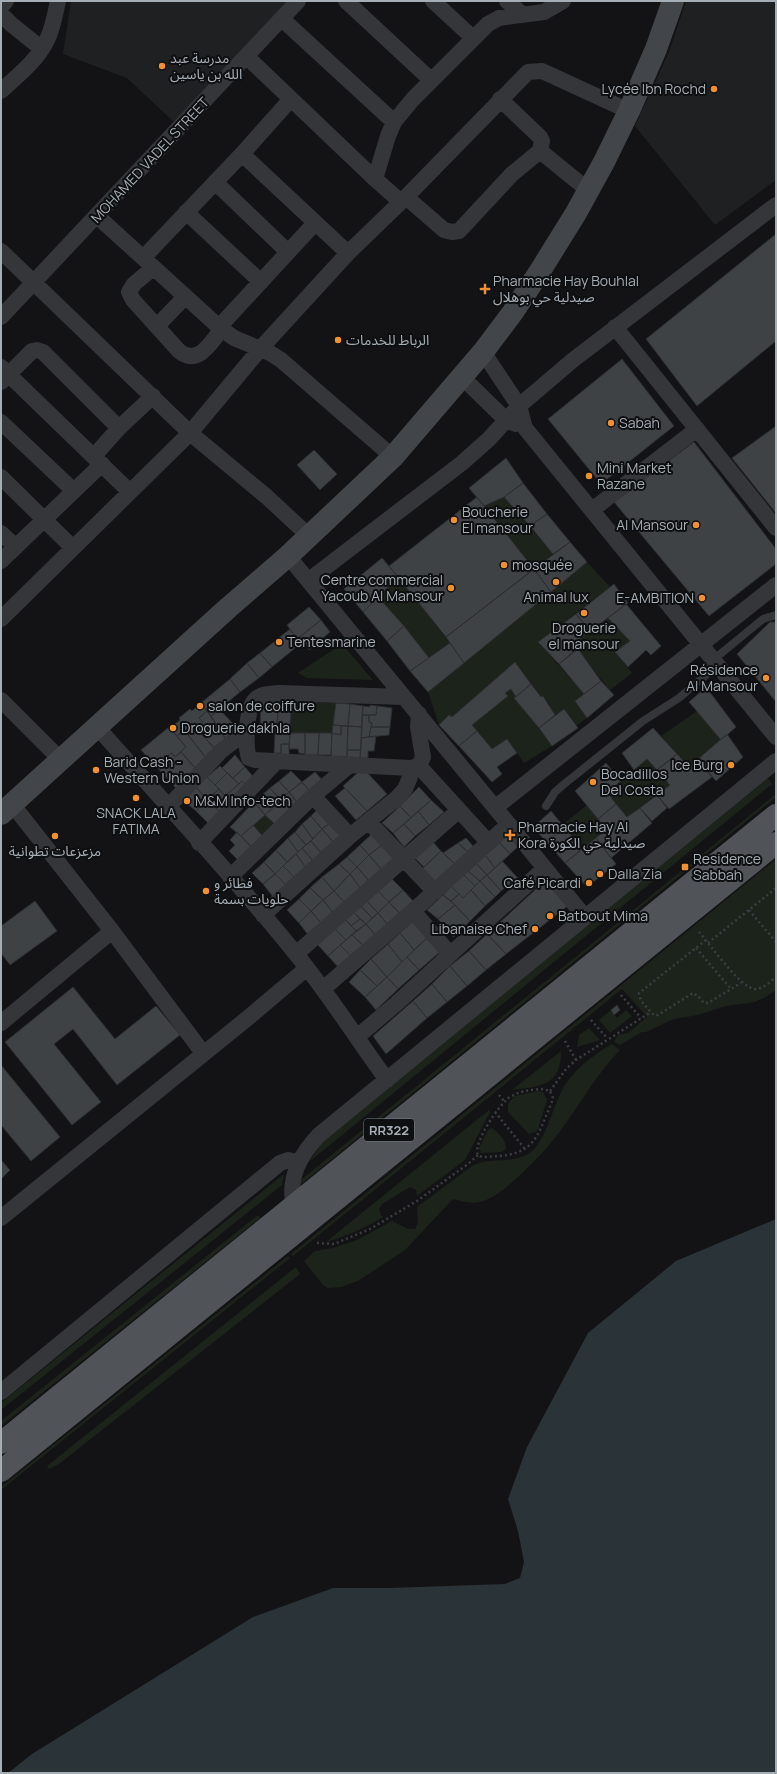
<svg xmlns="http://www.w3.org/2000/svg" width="777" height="1774" font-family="Manrope,'Noto Sans Arabic',sans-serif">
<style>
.built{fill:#1f2022}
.green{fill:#1c231b}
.water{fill:#2a3438}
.building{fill:#3f4245;stroke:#2d2e31}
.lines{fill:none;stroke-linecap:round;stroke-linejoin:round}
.path{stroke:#3a3d41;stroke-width:2.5;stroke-dasharray:2 3;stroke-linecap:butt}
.lane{stroke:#34363a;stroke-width:8}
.street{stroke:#34363a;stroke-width:16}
.secondary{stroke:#42454a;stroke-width:22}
.primary{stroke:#505459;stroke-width:22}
.poi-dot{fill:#ef9131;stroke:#0e0f10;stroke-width:1.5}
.labels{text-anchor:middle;stroke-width:4;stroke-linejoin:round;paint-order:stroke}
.shield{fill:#0e0f10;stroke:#787e84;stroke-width:1}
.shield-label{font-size:13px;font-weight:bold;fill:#a5adb5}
.poi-label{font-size:14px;fill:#a5adb5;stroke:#0e0f10;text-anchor:start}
.street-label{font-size:14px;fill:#a5adb5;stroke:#0e0f10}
</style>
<rect width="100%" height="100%" fill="#131315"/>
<path class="built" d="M71 1H291L176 124 127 78 63 54Z
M686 1H776V180L715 225 635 126 669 52Z"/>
<path class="green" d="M504 497 553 554 534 569 484 506Z
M587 562 610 587 538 642 584 694 575 701 587 718 576 726 564 709 555 715 549 707 550 705 543 696 541 697 515 662 452 717 449 715 439 725 428 692Z
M398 577 450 643 429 658 378 597Z
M608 618 630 641 615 652 632 673 610 690 578 650 573 652 569 647Z
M342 644 373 680 307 678 298 673Z
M511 689 516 697 515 698 552 746 524 763 507 739 492 749 472 725 508 696 505 693Z
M292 701 336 703 332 733H290Z
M697 711 721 740 689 767 661 736Z
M647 759 670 785 627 817 607 792Z
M768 778 772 784 309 1162 323 1141Z
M776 794V797L300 1185 302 1179Z
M587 805 606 830 582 849 562 825Z
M265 815 278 827 265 839 253 825Z
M776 859V990L766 997 755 1002 726 1006 698 1015 674 1019 646 1032H642L620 1045 614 1042 618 1035 628 1033 647 1017 622 989 293 1256 291 1254Z
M611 1010 617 1018 626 1010 632 1016 610 1033 599 1020Z
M589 1028 600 1040 577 1047 579 1035Z
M612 1044 620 1050C592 1079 575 1114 550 1144 541 1155 530 1165 520 1175 510 1184 499 1195 486 1200 474 1205 464 1202 453 1199L405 1250 358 1281 341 1287 328 1288 323 1285 304 1261 315 1251 333 1248 357 1240 392 1221 408 1229H415L418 1223 417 1207 472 1166C490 1156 514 1165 531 1152 545 1141 553 1108 561 1092 572 1070 592 1056 612 1044Z
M561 1051C561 1086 541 1086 512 1090Z
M538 1091 543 1092 547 1100 538 1129 536 1132 529 1134 508 1112V1103L515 1096Z
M489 1110 490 1112 465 1160 417 1196 416 1190 410 1187 382 1204 379 1209 381 1215 383 1217C365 1228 347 1236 326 1242Z
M491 1128C498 1131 507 1142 506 1149L502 1152 481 1153 479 1148 488 1130Z
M284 1174 282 1185 1 1410V1403Z
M258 1215 260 1218 1 1426V1421Z
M288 1256 290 1258 1 1490V1487Z
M296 1267 300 1274 59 1464 49 1469 47 1466Z"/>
<path class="water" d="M776 1219V1773H8L32 1754 253 1617 333 1588H390L505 1584 520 1578 524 1562 518 1531 508 1499 527 1447 588 1333 676 1261Z"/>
<path class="building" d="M776 234V341L697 406 646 339Z
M622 359 674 426 601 484 548 419Z
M776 426V511L775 512 732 458Z
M694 442 776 549V564L709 616 614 502Z
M314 450 337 474 320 490 297 465Z
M506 458 523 483 504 497 484 506 469 488Z
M523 483 547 514 530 526 504 497Z
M477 497 534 569 446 637 389 566Z
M547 514 570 542 553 554 530 526Z
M570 542 587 562 551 592 534 569Z
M382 558 398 577 363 612 344 589Z
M534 569 551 592 464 663 446 637Z
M614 584 628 603 590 631 576 614Z
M378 597 404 626 387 641 363 612Z
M626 604 661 646 651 655 646 650 628 667 615 652 630 641 608 618Z
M309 607 321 620 297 639 287 625Z
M576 614 590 631 569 647 573 652 559 664 538 642Z
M321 620 330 632 309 650 302 640 299 642 297 639Z
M770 622H776V702L737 654Z
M404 626 429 658 410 671 387 641Z
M290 629 300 644 272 667 260 653Z
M450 643 464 663 428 692 410 671Z
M578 649 601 681 584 694 559 664Z
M260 653 272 667 259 678 247 663Z
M515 662 531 684 516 697 511 689 505 693 508 696 472 725 477 731 459 746 439 725 449 715 452 717Z
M247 663 259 678 240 692 230 679Z
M230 679 240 692 211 716 201 703Z
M601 681 614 695 587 718 575 701Z
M531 684 541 697 543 696 555 715 539 728 514 698Z
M706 687 736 727 721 740 689 702Z
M261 699 279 700 277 724H270V730L260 729Z
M279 700 292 701 290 725 277 724Z
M201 703 207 711 199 718 203 722 188 735 184 730 177 736 170 728 180 720 179 718 190 709 192 711Z
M336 703 350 704 348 726 333 725Z
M350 704 363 706 362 727 348 726Z
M370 705 377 706 376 715H362L363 706 370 707Z
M377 706 392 708 390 727H371L372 723 369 722V715H376Z
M564 709 578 728 552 746 539 728Z
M220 710 239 730 227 741 211 716Z
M207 711 227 741 216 750 196 728 203 722 199 718Z
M362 715H369V722L372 723 369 737 361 738Z
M270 724 290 725V733L270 732Z
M333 725 341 726V735L332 733Z
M341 726H348L347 757 331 756 332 733 341 735Z
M348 726 362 727 361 750H347Z
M169 727 186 747 175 757 172 753 163 759 166 765 159 770 141 750Z
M371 727H390L389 735 369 737Z
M196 728 216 750 207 759 188 735Z
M653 728 677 754 657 770 647 759 634 770 622 753Z
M184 730 207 759 196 769 181 752 186 747 177 736Z
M477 731 492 749 507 739 517 753 497 767 502 774 492 782 459 746Z
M275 733H290L289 744H281V753H274Z
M290 733H305V754L299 753 298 749H289Z
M305 733H319L318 755H305Z
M319 733H332L331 755H318Z
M727 734 743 757 716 781 697 760Z
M376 736 374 751H368V758H360L361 738Z
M281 744H289V756L281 755Z
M347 750H361L360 758H347Z
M181 752 196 769 176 788 159 770 166 765 163 759 172 753 175 757Z
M677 754 689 767 697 760 712 777 669 809 657 795 670 785 657 770Z
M235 755 245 767 233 778 222 768Z
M606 763 621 781 607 792 616 804 598 819 575 791Z
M220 766 227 773 215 785 207 777Z
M245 767 256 780 248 787 242 781 239 784 233 778Z
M363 768 387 794 367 811 343 786Z
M291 771 302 782 289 792 279 781Z
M315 772 325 783 312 794 302 782Z
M227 773 239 784 225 796 215 785Z
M207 777 219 789 207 800 196 787Z
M242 781 249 788 233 802 225 796Z
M279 781 289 792 281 800 270 788Z
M302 782 312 794 300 806 289 792Z
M196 787 207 800 196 811 184 801Z
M419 787 431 800 411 818 400 806Z
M270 788 281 800 265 815 254 802Z
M345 788 367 811 356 820 335 796Z
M219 789 225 796 215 807 207 800Z
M289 792 300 806 278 827 265 815Z
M657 795 667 808 652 821 640 808Z
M225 796 231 801 220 812 215 807Z
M207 800 220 812 209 824 196 811Z
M431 800 444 812 429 825 418 811Z
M254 802 265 815 241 836 230 827Z
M616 804 627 817 640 808 652 823 611 858 596 838 606 830 598 819Z
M321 806 334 820 322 829 311 816Z
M400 806 411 818 393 833 382 823Z
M418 811 429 825 415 836 404 824Z
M551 811 582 849 565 863 533 827Z
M311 816 322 829 313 839 302 824Z
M334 820 346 833 335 844 322 829Z
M302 824 313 839 306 845 295 832Z
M404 824 415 836 404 847 393 833Z
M253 825 265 839 254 850 241 836Z
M322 829 335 844 323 855 311 841Z
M510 829 521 844 510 854 498 841Z
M237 832 254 850 241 863 229 851 235 845 230 840Z
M295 832 306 845 298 852 288 838Z
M373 833 382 845 369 855 360 845Z
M288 838 298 852 287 862 276 850Z
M466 838 474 847 468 852 458 843Z
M596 838 616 864 587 887 565 863Z
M311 841 323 855 315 863 302 848Z
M432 841 441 851 424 867 414 857Z
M498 841 510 854 495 868 485 855Z
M458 843 468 852 455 864 443 853Z
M360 845 369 855 357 867 347 857Z
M382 845 395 860 382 870 369 855Z
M302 848 315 863 307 869 296 854Z
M276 850 287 862 275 874 264 862Z
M441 851 455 864 434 882 422 869Z
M296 854 307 869 296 879 283 866Z
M369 855 382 870 369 881 357 867Z
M485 855 495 868 487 875 476 863Z
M347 857 357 867 350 874 339 864Z
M502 861 518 878 501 891 487 875Z
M264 862 275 874 263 884 252 873Z
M476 863 487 875 480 881 468 871Z
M339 864 350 874 334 891 322 877Z
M283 866 296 879 287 886 275 874Z
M357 867 369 881 361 889 350 874Z
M468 871 480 881 475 886 463 874Z
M275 874 287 886 274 898 263 884Z
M350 874 361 889 346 904 334 891Z
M463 874 475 886 463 898 451 886Z
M487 875 501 891 495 897 480 881Z
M322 877 334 891 323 900 310 888Z
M390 877 403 890 389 902 376 889Z
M548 878 569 905 506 954 487 934Z
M480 881 495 897 485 906 471 890Z
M451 886 459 894 451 901 443 895Z
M310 888 323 900 311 911 299 899Z
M376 889 389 902 378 913 365 899Z
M403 890 414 902 401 915 389 902Z
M471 890 485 906 470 921 451 901 459 894 463 898Z
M334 891 346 904 334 914 323 900Z
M443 895 455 905 438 919 427 910Z
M299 899 311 911 299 923 287 910Z
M365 899 378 913 372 918 359 904Z
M323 900 334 914 322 924 311 911Z
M35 901 57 931 10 965 1 953V926Z
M389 902 401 915 389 926 378 913Z
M359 904 372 918 366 924 352 911Z
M455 905 470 921 453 937 438 919Z
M311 911 322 924 309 936 299 923Z
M352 911 360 919 351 926 344 918Z
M378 913 389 926 378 938 366 924Z
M344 918 356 931 346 940 334 928Z
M360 919 366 924 356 931 351 926Z
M415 919 429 936 414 950 400 933Z
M366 924 378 938 366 948 352 935Z
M334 928 346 940 328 956 317 944Z
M400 933 414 950 402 962 388 944Z
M487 934 506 954 486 970 469 951Z
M352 935 366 948 353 958 340 945Z
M429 936 441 951 419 970 407 957Z
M388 944 402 962 387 977 371 959Z
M340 945 353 958 340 969 328 956Z
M469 951 486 970 467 986 450 966Z
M407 957 419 970 398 989 387 977Z
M371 959 387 977 377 986 360 970Z
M450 966 467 986 447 1002 432 984Z
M360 970 377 986 365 997 349 982Z
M387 977 398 989 376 1010 365 997Z
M432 984 447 1002 427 1018 413 1001Z
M73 987 115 1039 156 1006 180 1035 117 1085 73 1029 54 1044 101 1102 72 1125 5 1042Z
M413 1001 427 1018 386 1054 373 1036Z
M617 1005 620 1010 614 1015 611 1010Z
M1 1065 60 1137 31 1161 1 1125Z
M1 1160 10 1170 1 1179Z"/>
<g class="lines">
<path class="path" d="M749 910 776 942
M699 932C710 944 740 988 755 989 763 989 770 982 776 977
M706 940 639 993C639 1001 649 1010 654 1015H658L693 993 698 996 704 1003H708L741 983
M708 943 776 888
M696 948 731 989
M621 995 641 1018
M591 1020 607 1038
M565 1041 576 1060
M541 1089 550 1091 553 1098C551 1105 548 1112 545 1118 536 1143 526 1154 499 1156 492 1156 483 1159 478 1155 472 1144 500 1103 510 1097 520 1091 530 1090 541 1089Z
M550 1091 566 1069 576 1060 651 1012
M499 1095 504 1101
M495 1112 525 1149
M317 1243 334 1244 370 1229 417 1201 468 1164 478 1155"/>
<path class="lane" d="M713 660 763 619 776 615
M546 806 555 792 563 785 643 721 679 698 718 665"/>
<path class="street" d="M346 1 431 80
M433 1 473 38
M507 1 523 15
M1 7 6 1
M1 14 11 24 42 49
M282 19 394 122
M247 57 375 179 401 202
M1 91C17 76 37 61 47 40 53 28 55 14 58 1
M500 99 540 137 542 141 540 151
M242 154 291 99
M375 179 388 136 394 122 413 99 488 24 499 18 544 12 563 1
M215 182 288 252
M406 197 444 230 452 232 459 231 512 174 540 151 588 190
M186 212 261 282
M97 216 219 327 234 338 270 353 281 360 393 457
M1 251 190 433 267 497 309 536
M143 258 242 154 348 253
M153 268 134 284 129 292 133 300 179 351C198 367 211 342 222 329
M1 317 298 1
M157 326 185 297
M219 327 315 223
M615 327 776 528
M483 352 519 406 525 428 776 737
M1 367 130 492
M462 377 506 420 516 424
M1 382 32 351 37 350 43 352 119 428 153 396
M1 422 74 491
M94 456 119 428
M1 477 73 548
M592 510 697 429
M1 533 16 547
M288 556 585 917
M1 561 102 464
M309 580 462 463 489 439 519 406 573 360 776 205
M1 619 190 433 261 348 348 253 406 197 528 72 542 71 629 111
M404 697 279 693C271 694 261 693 255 700 246 709 245 747 249 758L255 760 410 768 419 766
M1 700 60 759
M419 714 418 727 423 757 419 766 488 842
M97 727C164 802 233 876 296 954 329 994 356 1038 387 1080
M313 796 350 836
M168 807 221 751 247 731
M496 807 776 585
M369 822 435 892
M199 843 276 762
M230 877 313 796 351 764
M413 911 450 954
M263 915 350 836 397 798 405 789 410 777V768
M112 931 203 1053
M296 954 458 811
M323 989 413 911 509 824
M1 1023 112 931 12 804
M357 1037 397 1003 544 869
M294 1207C287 1178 300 1155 319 1135L776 761
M1 1218 249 1017 307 968
M1 1392 280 1163 288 1160 299 1163"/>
<path class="secondary" d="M1 814 228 608 288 556 393 457 483 352 513 312 540 271 576 213 604 162 629 111 656 49 673 1"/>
<path class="primary" d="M1 1443 776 815
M1 1471 776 843"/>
</g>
<g class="poi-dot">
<circle cx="162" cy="66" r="4"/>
<circle cx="714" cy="89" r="4"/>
<path d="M483 283h4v4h4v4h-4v4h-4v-4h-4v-4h4z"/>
<circle cx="338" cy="340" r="4"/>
<circle cx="611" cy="423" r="4"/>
<circle cx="589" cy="476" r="4"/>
<circle cx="454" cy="520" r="4"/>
<circle cx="696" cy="525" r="4"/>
<circle cx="504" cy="565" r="4"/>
<circle cx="556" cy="582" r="4"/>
<circle cx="451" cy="588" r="4"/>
<circle cx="702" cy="598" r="4"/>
<circle cx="584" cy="613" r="4"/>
<circle cx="279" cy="642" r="4"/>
<circle cx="766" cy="678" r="4"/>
<circle cx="200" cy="706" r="4"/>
<circle cx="173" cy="728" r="4"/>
<circle cx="731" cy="765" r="4"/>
<circle cx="96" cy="770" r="4"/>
<circle cx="593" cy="782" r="4"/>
<circle cx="136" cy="798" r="4"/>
<circle cx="187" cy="801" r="4"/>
<path d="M508 829h4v4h4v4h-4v4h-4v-4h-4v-4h4z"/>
<circle cx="55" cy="836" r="4"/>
<rect x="681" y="863" width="8" height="8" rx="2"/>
<circle cx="600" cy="874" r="4"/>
<circle cx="589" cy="883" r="4"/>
<circle cx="206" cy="891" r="4"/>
<circle cx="550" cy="916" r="4"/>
<circle cx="535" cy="929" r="4"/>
</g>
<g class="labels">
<rect class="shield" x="364" y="1119" width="50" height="22" rx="3"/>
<g class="shield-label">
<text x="389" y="1135">RR322</text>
</g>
<g class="poi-label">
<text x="170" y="63">مدرسة عبد<tspan x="170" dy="16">الله بن ياسين</tspan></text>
<text x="706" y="94" text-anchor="end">Lycée Ibn Rochd</text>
<text x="493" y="286">Pharmacie Hay Bouhlal<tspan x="493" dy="16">صيدلية حي بوهلال</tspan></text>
<text x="346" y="345">الرباط للخدمات</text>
<text x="619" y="428">Sabah</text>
<text x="597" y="473">Mini Market<tspan x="597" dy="16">Razane</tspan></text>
<text x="462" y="517">Boucherie<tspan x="462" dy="16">El mansour</tspan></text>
<text x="688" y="530" text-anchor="end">Al Mansour</text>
<text x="512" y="570">mosquée</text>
<text x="443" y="585" text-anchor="end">Centre commercial<tspan x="443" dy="16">Yacoub Al Mansour</tspan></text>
<text x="556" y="602" text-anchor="middle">Animal lux</text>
<text x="694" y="603" text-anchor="end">E-AMBITION</text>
<text x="584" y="633" text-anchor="middle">Droguerie<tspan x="584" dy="16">el mansour</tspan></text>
<text x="287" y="647">Tentesmarine</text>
<text x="758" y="675" text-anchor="end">Résidence<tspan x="758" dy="16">Al Mansour</tspan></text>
<text x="208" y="711">salon de coiffure</text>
<text x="181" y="733">Droguerie dakhla</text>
<text x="104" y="767">Barid Cash -<tspan x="104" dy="16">Western Union</tspan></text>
<text x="723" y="770" text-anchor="end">Ice Burg</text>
<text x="601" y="779">Bocadillos<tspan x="601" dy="16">Del Costa</tspan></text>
<text x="195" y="806">M&amp;M Info-tech</text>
<text x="136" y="818" text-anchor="middle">SNACK LALA<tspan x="136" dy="16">FATIMA</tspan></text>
<text x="518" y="832">Pharmacie Hay Al<tspan x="518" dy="16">Kora صيدلية حي الكورة</tspan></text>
<text x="55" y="856" text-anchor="middle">مزعزعات تطوانية</text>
<text x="693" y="864">Residence<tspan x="693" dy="16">Sabbah</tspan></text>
<text x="608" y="879">Dalla Zia</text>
<text x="214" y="888">فطائر و<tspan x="214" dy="16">حلويات بسمة</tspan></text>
<text x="581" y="888" text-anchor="end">Café Picardi</text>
<text x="558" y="921">Batbout Mima</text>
<text x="527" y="934" text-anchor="end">Libanaise Chef</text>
</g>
<g class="street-label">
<text transform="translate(150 160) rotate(-47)" y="5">MOHAMED VADEL STREET</text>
</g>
</g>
<rect width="777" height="1774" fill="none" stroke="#a5adb5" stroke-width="4"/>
</svg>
